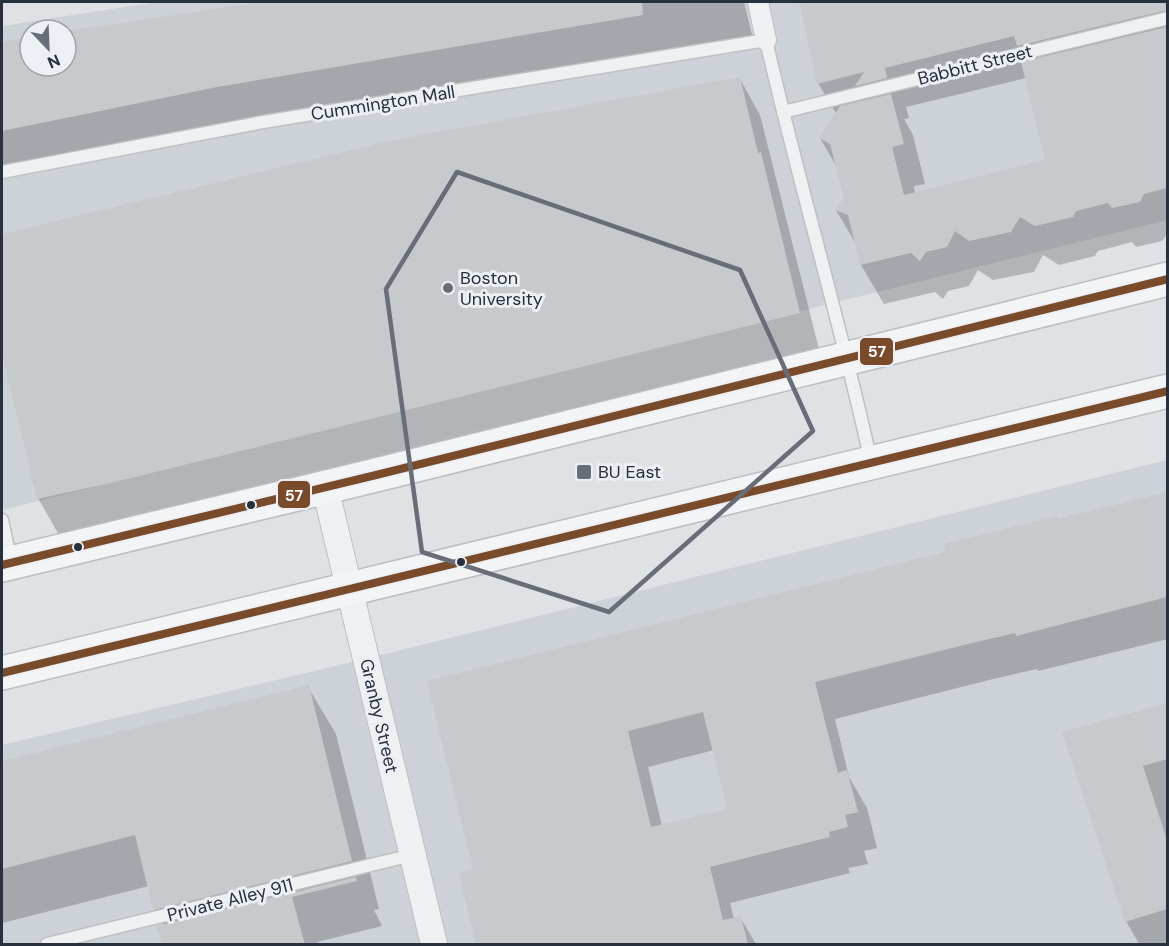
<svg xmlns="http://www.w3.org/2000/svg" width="1169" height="946" font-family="'DM Sans',sans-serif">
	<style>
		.built { fill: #cdd1d8; fill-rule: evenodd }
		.shadow { fill: #0003; fill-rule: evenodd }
		.building { fill: #c7cacd; fill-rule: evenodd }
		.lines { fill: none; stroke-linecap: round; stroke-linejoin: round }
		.service-casing { stroke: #bec0c3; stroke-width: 15 }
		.pedestrian-casing { stroke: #bec0c3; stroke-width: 22 }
		.minor-casing { stroke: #bec0c3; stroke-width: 28 }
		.primary-casing { stroke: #bbbfc2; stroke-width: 36 }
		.service { stroke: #eef0f1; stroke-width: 12 }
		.pedestrian { stroke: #eef0f1; stroke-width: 20 }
		.minor { stroke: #eef0f1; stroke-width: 26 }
		.primary { stroke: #f3f4f5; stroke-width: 33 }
		.bus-1-casing { stroke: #ecf0f4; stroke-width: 12 }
		.bus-1 { stroke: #7a4b2a; stroke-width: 8 }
		.marked { fill: none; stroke: #676e78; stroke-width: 4.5; stroke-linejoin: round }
		.poi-dot { fill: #676e78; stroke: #ecf0f4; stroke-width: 2 }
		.bus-dot { fill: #27303d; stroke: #ecf0f4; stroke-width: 2 }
		.labels { text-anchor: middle; stroke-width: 6; stroke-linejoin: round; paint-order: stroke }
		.street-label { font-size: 18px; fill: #27303d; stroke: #ecf0f4 }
		.poi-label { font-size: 18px; fill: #27303d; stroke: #ecf0f4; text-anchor: start }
		.line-badge { stroke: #ecf0f4; stroke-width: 2 }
		.badge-label { font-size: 16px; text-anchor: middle; font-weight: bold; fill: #fff }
	</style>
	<rect width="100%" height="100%" fill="#dfe2e5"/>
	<!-- built -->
	<g class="built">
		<path d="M157,2H1167V220L2,510V26ZM30,30H66V66H30Z"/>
		<path d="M1167,460V944H2V745L365,659Z"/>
	</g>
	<!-- shadow -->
	<g class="shadow">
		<path d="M266,2H744L754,43L241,129L2,178V44L30,38V66H66V32Z"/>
		<path d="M801,2H1168V233L1162,241L1136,247L1132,242L1098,251L1095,256L1059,265L1043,255L1034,272L993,280L978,270L969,286L948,291L943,299L935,292L884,304L861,265L856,244L836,210L845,198L838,169L820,138L837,115L818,83ZM1026,78L1047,161L915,194L914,186L925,184L913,135L904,119L909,118L906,107Z"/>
		<path d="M740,79L760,115L819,349L59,535L38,498L2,348V235L394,142Z"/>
		<path d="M1168,494V639L1038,671L1037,669L989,680L835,719L849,777L867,808L877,848L864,851L868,864L848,868L850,873L730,903L734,919L740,917L756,944H478L475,871L429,682L946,553L1058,521ZM714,750L729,810L662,826L648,767Z"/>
		<path d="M308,687L336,734L379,909L374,910L382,926L317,942L318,944H163L164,926L155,909L149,886L2,923V763Z"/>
		<path d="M1168,704V944H1139L1126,921L1064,733Z"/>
	</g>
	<!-- building -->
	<g class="building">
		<path d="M262,2H642L643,15L217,87L2,131V42L30,37V66H66V31Z"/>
		<path d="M799,2H1167V10L1017,46L1014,36L885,68L887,78L855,86L864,72L817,84Z"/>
		<path d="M1167,27V188L1144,194L1140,202L1112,208L1108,203L1076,211L1073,217L1035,226L1020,217L1011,232L969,241L955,231L947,247L926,252L920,261L911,253L860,265L848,215L835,210L844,198L830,144L819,138L840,106L891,94L904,144L892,147L904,195L1045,160L1021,62Z"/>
		<path d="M740,77L758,153L761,152L800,313L111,483L37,499L2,354V234L394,140Z"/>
		<path d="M1167,492V597L1016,636L1015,633L968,644L815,682L838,773L847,770L858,812L845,815L848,827L829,832L830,837L710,867L723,920L741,916L748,945H476L459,873L473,870L427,681L945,552L944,544L1058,516V519ZM703,712L727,809L651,827L628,731Z"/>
		<path d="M309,685L352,861L153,910L135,835L2,869V761Z"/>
		<path d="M1167,703V759L1143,766L1167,840V909L1125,922L1062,732Z"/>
		<path d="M356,877L357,881L292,897L305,945H162L157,926Z"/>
	</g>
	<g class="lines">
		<!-- service casing -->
		<g class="service-casing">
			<g id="service">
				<path d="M783,112L1168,18"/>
				<path d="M2,172L263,122L766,40C798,181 840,320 871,462"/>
				<path d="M2,520L11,562"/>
				<path d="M47,944L412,855"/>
			</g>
		</g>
		<!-- pedestrian casing -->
		<g class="pedestrian-casing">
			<path id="pedestrian" d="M758,2L766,40"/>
		</g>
		<!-- minor casing -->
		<g class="minor-casing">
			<path id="minor" d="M325,487L434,944"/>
		</g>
		<!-- primary casing -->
		<g class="primary-casing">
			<g id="primary">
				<path d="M2,565L372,476L1168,279"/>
				<path d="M2,673L1168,391"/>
			</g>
		</g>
		<!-- service -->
		<use href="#service" class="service"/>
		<!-- pedestrian -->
		<use href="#pedestrian" class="pedestrian"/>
		<!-- minor -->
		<use href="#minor" class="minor"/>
		<!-- primary -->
		<use href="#primary" class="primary"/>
		<!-- bus-1 casing -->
		<g class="bus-1-casing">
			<g id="bus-1">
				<path d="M2,565L372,476L1168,279"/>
				<path d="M2,673L1168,391"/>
			</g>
		</g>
		<!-- bus-1 -->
		<use href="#bus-1" class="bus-1"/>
	</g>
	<!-- marked area -->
	<path class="marked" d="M457,172L740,270L813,431L609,612L422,552L386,289Z"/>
	<!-- markers -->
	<g class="poi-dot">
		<circle cx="448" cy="288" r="6"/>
		<rect x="576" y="464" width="16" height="16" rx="3"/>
	</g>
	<g class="bus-dot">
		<circle cx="251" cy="505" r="5"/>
		<circle cx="78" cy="547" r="5"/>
		<circle cx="461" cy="562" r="5"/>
	</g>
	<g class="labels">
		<!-- street labels -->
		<g class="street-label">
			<text transform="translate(975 65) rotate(-14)" y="6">Babbitt Street</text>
			<text transform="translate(383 103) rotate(-9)" y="6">Cummington Mall</text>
			<text transform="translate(379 716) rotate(77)" y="6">Granby Street</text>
			<text transform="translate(230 900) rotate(-14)" y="6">Private Alley 911</text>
		</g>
		<!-- poi labels -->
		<g class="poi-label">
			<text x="460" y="284">Boston<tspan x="460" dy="21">University</tspan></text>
			<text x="598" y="478">BU East</text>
		</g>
	</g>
	<g class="line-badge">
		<rect x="859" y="337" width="35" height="29" rx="6" fill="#7a4b2a"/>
		<rect x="277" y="480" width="34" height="29" rx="6" fill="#7a4b2a"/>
	</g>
	<g class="badge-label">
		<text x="877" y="357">57</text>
		<text x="294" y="501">57</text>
	</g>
	<!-- border -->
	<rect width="1169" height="946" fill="none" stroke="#27303d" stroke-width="6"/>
	<!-- north arrow -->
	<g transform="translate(48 48) rotate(157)"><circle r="28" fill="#ecf0f4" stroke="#9da3ab" stroke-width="1.5"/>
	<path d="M0-4.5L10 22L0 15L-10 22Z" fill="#676e78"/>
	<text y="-9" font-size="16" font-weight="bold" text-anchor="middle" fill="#27303d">N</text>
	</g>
</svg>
